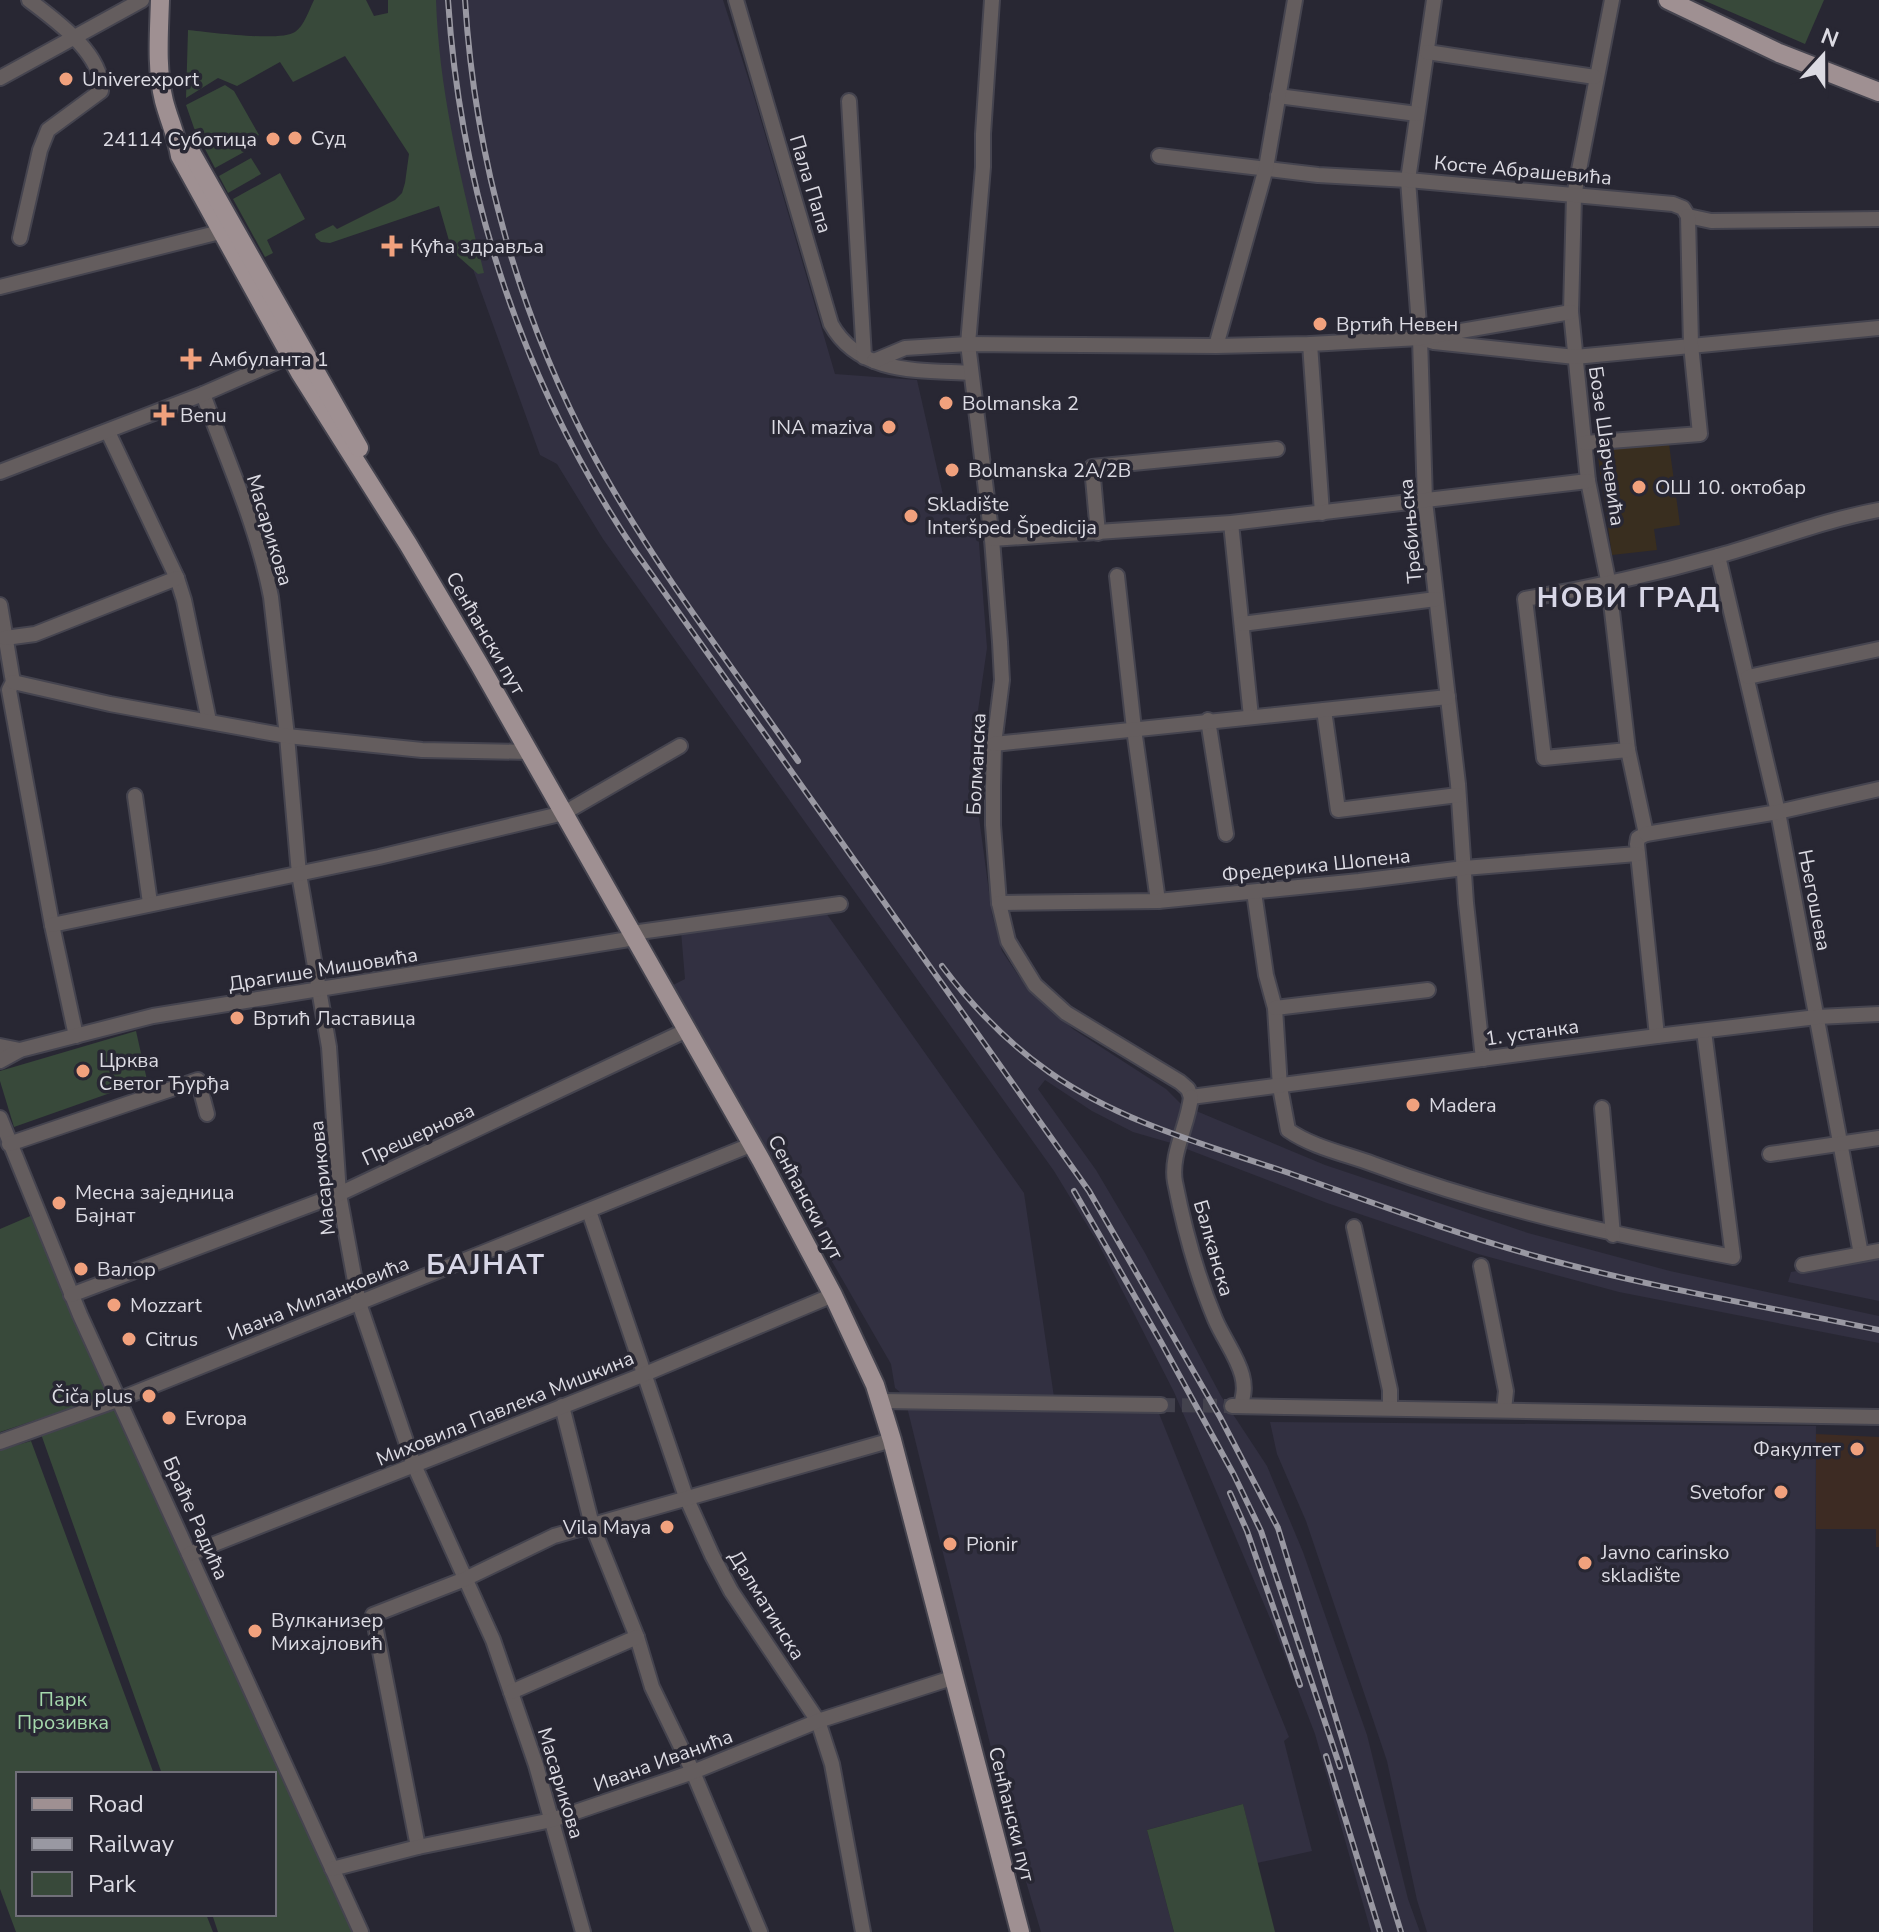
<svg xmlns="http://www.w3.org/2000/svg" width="1879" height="1932" font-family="'Nunito Sans',sans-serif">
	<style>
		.commercial { fill: #3d2b23 }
		.built { fill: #323041 }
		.education { fill: #392e1f }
		.green { fill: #38493a }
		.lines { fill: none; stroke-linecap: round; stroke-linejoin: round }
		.minor-tunnel { stroke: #43424d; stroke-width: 14; stroke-dasharray: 14 7; stroke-linecap: butt }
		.minor-casing { stroke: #45444f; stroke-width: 18 }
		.major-casing { stroke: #45444f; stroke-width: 22 }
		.minor { stroke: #645d5e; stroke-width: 14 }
		.major { stroke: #9f9092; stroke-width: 18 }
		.rail-casing { stroke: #9998a2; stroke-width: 6 }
		.rail { stroke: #282733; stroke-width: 3; stroke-dasharray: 9; stroke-linecap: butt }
		.poi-dot { fill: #f1a17d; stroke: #282733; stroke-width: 3 }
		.labels { text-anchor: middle; stroke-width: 7; stroke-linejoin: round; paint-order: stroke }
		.poi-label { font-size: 20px; fill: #dcdbe3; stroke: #282733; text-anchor: start }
		.street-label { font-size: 20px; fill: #dcdbe3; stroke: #282733 }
		.park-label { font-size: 20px; fill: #a4d8ac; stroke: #282733 }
		.district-label { font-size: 28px; font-weight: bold; letter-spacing: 2px; fill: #d8d7e7; stroke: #282733 }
	</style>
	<rect width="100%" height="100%" fill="#282733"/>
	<!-- commercial -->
	<path class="commercial" d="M1816,1434L1879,1437V1547H1876V1529H1816Z"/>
	<!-- built -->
	<g class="built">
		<path d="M427,0H723L753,93L835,374L917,380L946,508L976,504L987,648L973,745L978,810L992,914L1002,951L1020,978L1073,1029L1166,1089L1182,1105L1325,1165L1528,1233L1670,1271L1879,1316V1343L1619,1292L1478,1254L1327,1203L1171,1143L1133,1132L1092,1111L1045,1080L1038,1089L1096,1170L1145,1253L1221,1396L1267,1466L1303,1552L1367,1735L1408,1899L1420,1932H1371L1315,1734L1275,1630L1174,1392L1098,1243L1054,1171L603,539L557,464L540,455L474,272Z"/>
		<path d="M826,913L1024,1193L1054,1397L901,1393L895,1388L891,1364L673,985L685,979L681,931Z"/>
		<path d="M1879,1256V1301L1788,1282L1791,1272Z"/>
		<path d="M907,1407L1158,1411L1289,1737L1284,1741L1312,1851L1257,1863L1243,1804L1147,1830L1174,1932H1041L1014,1841Z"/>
		<path d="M1270,1422L1816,1426L1813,1932H1427L1417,1900L1387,1761L1306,1521L1277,1454Z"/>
	</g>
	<!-- education -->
	<path class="education" d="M1669,444L1680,525L1654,529L1657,550L1612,555L1597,450Z"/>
	<!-- green -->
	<g class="green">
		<path d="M314,0H366L374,16L388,13V0H436C439,93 462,183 484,273L478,274L452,251L439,206L330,243L321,242L316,238L315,234L333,225L337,229L395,200L402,193L405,183L409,154L345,56L293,82L280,62L237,86L218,78L186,98L188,30C208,32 280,42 295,32C304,26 309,10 314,0Z"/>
		<path d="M1703,0H1824L1805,44Z"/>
		<path d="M225,85L234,91L259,135L241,145L244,152L215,168L194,128L186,105Z"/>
		<path d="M251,158L261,174L228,193L219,176Z"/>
		<path d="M280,173L305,219L267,240L273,253L265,257L233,199Z"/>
		<path d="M136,1031L147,1080L14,1127L0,1081V1071Z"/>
		<path d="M35,1214L105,1391L355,1932H218L212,1914H274V1774H162L36,1420L0,1432V1229Z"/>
		<path d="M31,1441L154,1774H18V1914H206L213,1932H16L0,1889V1450Z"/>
		<path d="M1243,1804L1275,1932H1174L1147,1830Z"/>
	</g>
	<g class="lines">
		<!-- minor-tunnel -->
		<path class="minor-tunnel" d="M1161,1405L1232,1406"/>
		<!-- minor casing -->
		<g class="minor-casing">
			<g id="minor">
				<path d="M736,0L831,324C859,375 920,370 971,373"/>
				<path d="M992,0L983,134V167L968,344L992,539L1000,642L1002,680L994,744L993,787V825L999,903L1008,941L1035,985L1066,1013L1180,1082L1188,1089L1191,1097"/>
				<path d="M1434,0L1408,180L1420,338L1425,501L1458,784L1466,903L1483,1059"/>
				<path d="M1612,0L1574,196L1571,312L1588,481L1609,585L1628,750L1646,834L1638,838L1637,844L1657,1036"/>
				<path d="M1427,52L1595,77"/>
				<path d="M0,78L142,0"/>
				<path d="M1278,96L1417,114"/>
				<path d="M849,101L864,357"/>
				<path d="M1159,156L1318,175L1408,180L1673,204L1683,208L1688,216L1711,221L1879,219"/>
				<path d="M20,238L40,150L48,130L101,91C104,54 55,20 29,0"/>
				<path d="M0,287L220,232"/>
				<path d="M1420,338L1434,342L1575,357L1879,328"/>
				<path d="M1310,344L1322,513"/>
				<path d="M1216,346L1266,168L1295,0"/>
				<path d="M874,361L905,348L968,344L1216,346L1310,344L1420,338L1571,312"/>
				<path d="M203,394C227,460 258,528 271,597L287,736L299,874L329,1047L339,1194L359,1303L414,1465L493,1640L536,1765L583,1932"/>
				<path d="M108,432L177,578L184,600L209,721"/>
				<path d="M1585,443L1700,434L1691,345L1688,216"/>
				<path d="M0,472L203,394L297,353"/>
				<path d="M1231,523L1251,717"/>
				<path d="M1098,533L1092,467L1277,449"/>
				<path d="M992,539L1231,523L1588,481"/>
				<path d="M1718,556L1778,812L1861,1254"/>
				<path d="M1117,576L1134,729L1158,901"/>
				<path d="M0,605L13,682L9,690L52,925L76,1036"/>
				<path d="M1242,624L1436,599"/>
				<path d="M5,638L35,634L177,578"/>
				<path d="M1748,677L1879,649"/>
				<path d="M13,682L110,704L287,736L422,750L530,752"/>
				<path d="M1324,710L1338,810L1458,795"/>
				<path d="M1208,720L1226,834"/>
				<path d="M994,744L1448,697"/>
				<path d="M1628,750L1544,758L1525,599C1591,588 1654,574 1718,556C1772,541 1824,520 1879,510"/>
				<path d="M135,796L150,903"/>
				<path d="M1646,834L1778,812L1879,789"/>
				<path d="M1254,892L1266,975L1275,1008L1280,1087L1288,1130C1312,1147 1346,1154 1373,1164C1490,1208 1610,1234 1733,1257L1704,1031"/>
				<path d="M999,903L1158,901L1359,881L1464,868L1637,854"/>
				<path d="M52,925L379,857L564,813L680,746"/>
				<path d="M632,933L840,904"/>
				<path d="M1275,1008L1428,990"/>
				<path d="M0,1046L20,1050"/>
				<path d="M0,1061L20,1050L153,1016L635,938"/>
				<path d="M1191,1097L1657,1036L1817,1017L1879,1014"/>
				<path d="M1191,1097C1188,1125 1170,1155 1175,1182C1184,1228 1197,1276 1215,1319C1223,1338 1237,1356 1242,1375C1245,1386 1244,1394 1241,1405"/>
				<path d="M1602,1108L1613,1235"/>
				<path d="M0,1118L80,1315L361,1932"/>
				<path d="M9,1144L198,1080L207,1114"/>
				<path d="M1770,1154L1879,1138"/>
				<path d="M589,1211L686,1497L712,1555L731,1591L818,1721L832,1764L863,1932"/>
				<path d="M1354,1227L1390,1390V1407"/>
				<path d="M1803,1265L1879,1251"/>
				<path d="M1481,1266L1506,1391L1504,1410"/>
				<path d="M71,1295L339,1194L687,1030"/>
				<path d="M881,1401L1161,1405"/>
				<path d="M562,1406L592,1525L637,1637L652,1687L693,1772L760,1932"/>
				<path d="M1232,1406L1879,1417"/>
				<path d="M0,1442L120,1399L753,1144"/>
				<path d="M189,1554L645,1374L833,1295"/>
				<path d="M511,1692L637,1637"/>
				<path d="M418,1847L373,1615L465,1579L554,1536L892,1440"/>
				<path d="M332,1869L418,1847L552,1820L693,1772L818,1721L955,1677"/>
			</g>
		</g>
		<!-- major casing -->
		<g class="major-casing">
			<g id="major">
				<path d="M160,0C159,34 156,68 164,101C169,120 177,137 180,156L300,373L408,544L479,664L761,1160L833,1295L875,1385L892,1440L1020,1932"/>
				<path d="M1668,0L1779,53L1879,92"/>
				<path d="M188,147L359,448"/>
			</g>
		</g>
		<!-- minor -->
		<use href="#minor" class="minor"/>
		<!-- major -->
		<use href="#major" class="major"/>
		<!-- rail casing -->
		<g class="rail-casing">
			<g id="rail">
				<path d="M448,0C461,198 524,386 635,551L1089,1191L1220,1417L1278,1528L1401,1932"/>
				<path d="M465,0C475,160 519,317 595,458C653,564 728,661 798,761"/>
				<path d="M942,966C972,1006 1008,1043 1049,1072C1118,1121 1203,1144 1283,1171C1366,1200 1450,1232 1535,1256C1648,1287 1764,1306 1879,1330"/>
				<path d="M1074,1191L1161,1342L1234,1475L1261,1531L1340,1767"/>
				<path d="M1230,1493L1247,1531L1300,1685"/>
				<path d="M1326,1756L1380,1932"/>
			</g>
		</g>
		<!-- rail -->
		<use href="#rail" class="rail"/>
	</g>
	<!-- markers -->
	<g class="poi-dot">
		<circle cx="66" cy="79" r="8"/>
		<circle cx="295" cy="138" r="8"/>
		<circle cx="273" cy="139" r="8"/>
		<path d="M388 234h8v8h8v8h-8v8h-8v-8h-8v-8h8z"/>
		<circle cx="1320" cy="324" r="8"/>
		<path d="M187 347h8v8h8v8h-8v8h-8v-8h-8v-8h8z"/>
		<circle cx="946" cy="403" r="8"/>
		<path d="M160 403h8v8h8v8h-8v8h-8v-8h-8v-8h8z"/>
		<circle cx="889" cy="427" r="8"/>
		<circle cx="952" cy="470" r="8"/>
		<circle cx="1639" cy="487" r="8"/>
		<circle cx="911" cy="516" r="8"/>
		<circle cx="237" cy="1018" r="8"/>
		<circle cx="83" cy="1071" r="8"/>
		<circle cx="1413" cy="1105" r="8"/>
		<circle cx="59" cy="1203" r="8"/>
		<circle cx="81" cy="1269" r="8"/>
		<circle cx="114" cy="1305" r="8"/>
		<circle cx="129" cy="1339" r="8"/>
		<circle cx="149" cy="1396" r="8"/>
		<circle cx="169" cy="1418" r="8"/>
		<circle cx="1857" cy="1449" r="8"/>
		<circle cx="1781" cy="1492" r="8"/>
		<circle cx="667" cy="1527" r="8"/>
		<circle cx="950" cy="1544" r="8"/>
		<circle cx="1585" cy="1563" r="8"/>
		<circle cx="255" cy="1631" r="8"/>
	</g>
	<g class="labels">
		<!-- poi labels -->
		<g class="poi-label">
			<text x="82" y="86">Univerexport</text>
			<text x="311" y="145">Суд</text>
			<text x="257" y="146" text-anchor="end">24114 Суботица</text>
			<text x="410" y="253">Кућа здравља</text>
			<text x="1336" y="331">Вртић Невен</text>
			<text x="209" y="366">Амбуланта 1</text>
			<text x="962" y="410">Bolmanska 2</text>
			<text x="180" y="422">Benu</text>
			<text x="873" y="434" text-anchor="end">INA maziva</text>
			<text x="968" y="477">Bolmanska 2A/2B</text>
			<text x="1655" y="494">ОШ 10. октобар</text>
			<text x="927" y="511">Skladište<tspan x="927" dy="23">Interšped Špedicija</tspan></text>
			<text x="253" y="1025">Вртић Ластавица</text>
			<text x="99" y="1067">Црква<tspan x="99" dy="23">Светог Ђурђа</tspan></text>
			<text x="1429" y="1112">Madera</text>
			<text x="75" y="1199">Месна заједница<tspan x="75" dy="23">Бајнат</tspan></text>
			<text x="97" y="1276">Валор</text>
			<text x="130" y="1312">Mozzart</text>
			<text x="145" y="1346">Citrus</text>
			<text x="133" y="1403" text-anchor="end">Čiča plus</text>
			<text x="185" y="1425">Evropa</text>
			<text x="1841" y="1456" text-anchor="end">Факултет</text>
			<text x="1765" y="1499" text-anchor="end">Svetofor</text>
			<text x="651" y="1534" text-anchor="end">Vila Maya</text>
			<text x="966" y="1551">Pionir</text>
			<text x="1601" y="1559">Javno carinsko<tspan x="1601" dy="23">skladište</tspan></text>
			<text x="271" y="1627">Вулканизер<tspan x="271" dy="23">Михајловић</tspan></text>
		</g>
		<!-- street labels -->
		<g class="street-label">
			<text transform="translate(1523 170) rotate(5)" y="7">Косте Абрашевића</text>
			<text transform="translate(811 184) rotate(73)" y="7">Пала Папа</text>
			<text transform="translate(1607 446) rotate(82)" y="7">Бозе Шарчевића</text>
			<text transform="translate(270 530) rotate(73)" y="7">Масарикова</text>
			<text transform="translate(1410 531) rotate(-95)" y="7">Требињска</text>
			<text transform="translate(486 633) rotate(60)" y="7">Сенћански пут</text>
			<text transform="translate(976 764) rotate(-87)" y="7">Болманска</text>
			<text transform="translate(1316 865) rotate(-6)" y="7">Фредерика Шопена</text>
			<text transform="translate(1815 900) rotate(79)" y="7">Његошева</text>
			<text transform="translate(323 969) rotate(-9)" y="7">Драгише Мишовића</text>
			<text transform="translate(1532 1032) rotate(-8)" y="7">1. устанка</text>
			<text transform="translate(418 1134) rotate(-25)" y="7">Прешернова</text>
			<text transform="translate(322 1178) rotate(-96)" y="7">Масарикова</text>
			<text transform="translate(806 1197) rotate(62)" y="7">Сенћански пут</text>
			<text transform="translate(1214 1248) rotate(74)" y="7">Балканска</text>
			<text transform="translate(318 1298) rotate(-22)" y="7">Ивана Миланковића</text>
			<text transform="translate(505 1408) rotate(-22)" y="7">Миховила Павлека Мишкина</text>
			<text transform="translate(196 1518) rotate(66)" y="7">Браће Радића</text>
			<text transform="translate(767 1605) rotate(58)" y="7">Далматинска</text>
			<text transform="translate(663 1760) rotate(-20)" y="7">Ивана Иванића</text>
			<text transform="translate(561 1783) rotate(73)" y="7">Масарикова</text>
			<text transform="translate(1012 1814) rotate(76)" y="7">Сенћански пут</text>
		</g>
		<!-- park labels -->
		<g class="park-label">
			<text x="63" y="1706">Парк<tspan x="63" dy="23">Прозивка</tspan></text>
		</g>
		<!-- district labels -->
		<g class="district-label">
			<text x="1629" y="607">НОВИ ГРАД</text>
			<text x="486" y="1274">БАЈНАТ</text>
		</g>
	</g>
	<!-- legend -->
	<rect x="16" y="1772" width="260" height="144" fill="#282733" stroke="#706f79" stroke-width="2"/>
	<rect x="32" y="1798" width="40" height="12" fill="#9f9092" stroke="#706f79" stroke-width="2"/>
	<text x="88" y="1812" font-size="24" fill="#dcdbe3">Road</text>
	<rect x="32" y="1838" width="40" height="12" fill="#9998a2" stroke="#706f79" stroke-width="2"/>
	<text x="88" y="1852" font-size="24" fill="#dcdbe3">Railway</text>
	<rect x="32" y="1872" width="40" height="24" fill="#38493a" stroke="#706f79" stroke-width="2"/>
	<text x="88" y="1892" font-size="24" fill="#dcdbe3">Park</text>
	<!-- north arrow -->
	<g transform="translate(1823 56) rotate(21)" stroke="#282733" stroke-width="6" paint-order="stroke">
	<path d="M0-6L14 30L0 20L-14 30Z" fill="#dcdbe3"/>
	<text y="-12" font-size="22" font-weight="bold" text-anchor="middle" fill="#dcdbe3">N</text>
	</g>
</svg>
